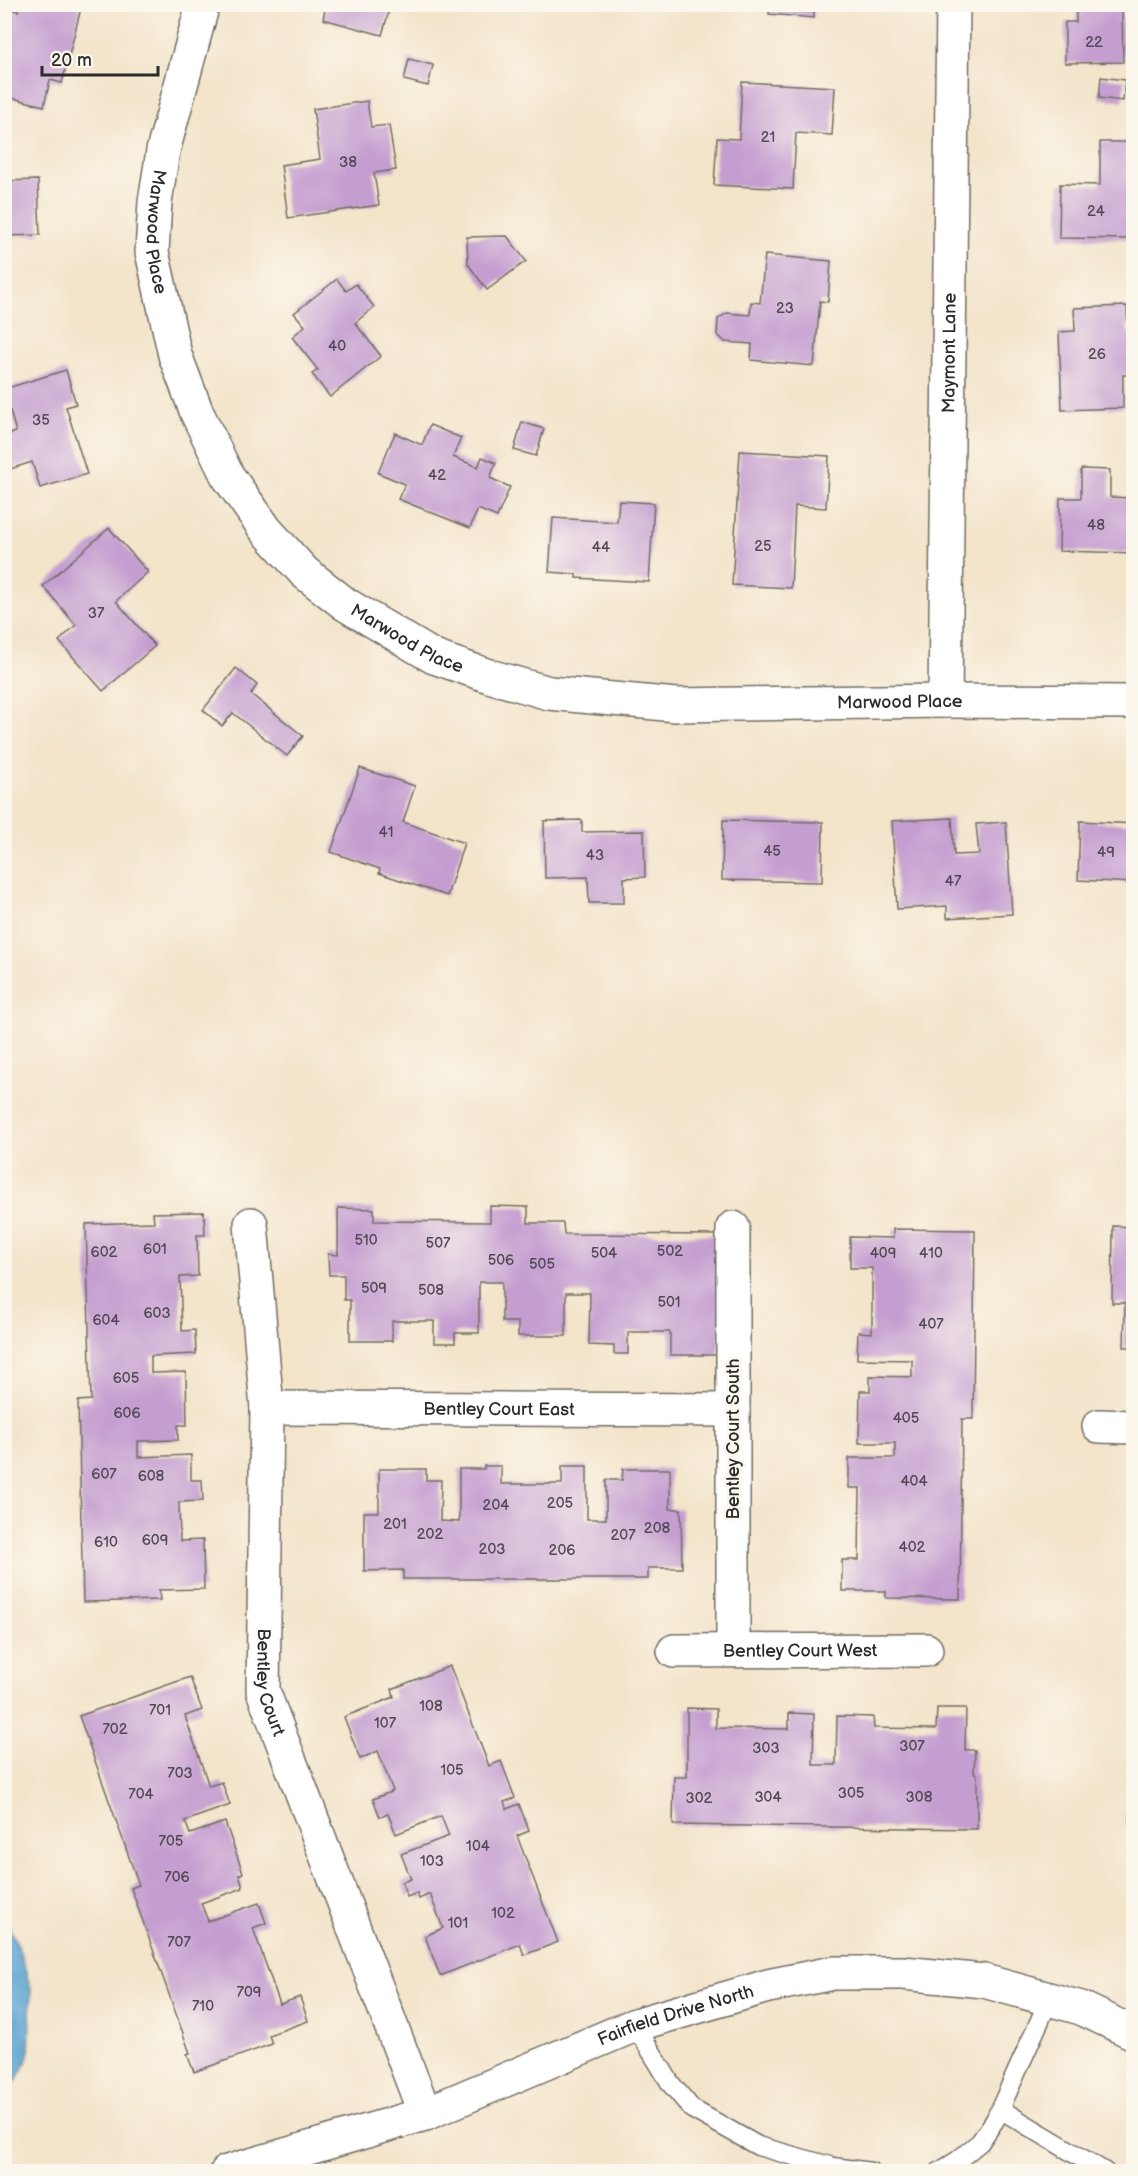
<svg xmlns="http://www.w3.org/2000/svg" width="1138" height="2176" font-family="'Balsamiq Sans',sans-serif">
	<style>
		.water { fill: #58a3d0; stroke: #42677e; stroke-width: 1.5 }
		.building { fill: #c49ed0 }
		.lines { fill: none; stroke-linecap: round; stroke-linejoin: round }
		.service-casing { stroke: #716c63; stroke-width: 21 }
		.minor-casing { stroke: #716c63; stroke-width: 36 }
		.tertiary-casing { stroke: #716c63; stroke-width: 36 }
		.service { stroke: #fff; stroke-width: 18 }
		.minor { stroke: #fff; stroke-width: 33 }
		.tertiary { stroke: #fff; stroke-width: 33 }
		.labels { text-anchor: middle; stroke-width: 6; stroke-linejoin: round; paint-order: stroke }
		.number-label { font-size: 15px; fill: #514854 }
		.street-label { font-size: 18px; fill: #2b2b2b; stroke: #fbf7ec }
	</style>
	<rect width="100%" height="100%" fill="#fbf7ec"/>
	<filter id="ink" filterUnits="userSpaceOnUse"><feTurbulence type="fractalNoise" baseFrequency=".0167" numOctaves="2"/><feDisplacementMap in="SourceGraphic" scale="12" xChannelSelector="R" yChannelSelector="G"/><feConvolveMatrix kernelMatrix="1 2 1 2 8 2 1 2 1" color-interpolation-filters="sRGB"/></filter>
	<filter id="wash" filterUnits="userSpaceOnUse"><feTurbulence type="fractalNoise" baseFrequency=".008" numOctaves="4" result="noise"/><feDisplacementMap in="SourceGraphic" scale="24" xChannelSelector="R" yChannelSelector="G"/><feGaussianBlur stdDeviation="1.35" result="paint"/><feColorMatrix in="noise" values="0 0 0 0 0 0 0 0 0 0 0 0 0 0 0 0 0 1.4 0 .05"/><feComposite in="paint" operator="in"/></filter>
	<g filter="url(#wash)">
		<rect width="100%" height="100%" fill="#f3e4ca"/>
		<!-- water -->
		<path class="water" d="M5,1920L17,1943L31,1989L29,2057L5,2100Z"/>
		<g id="blocks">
			<!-- building -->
			<g class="building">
				<path d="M20,4H68L81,8L62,83L50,80L44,106L4,96V8L18,11Z"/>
				<path d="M326,4H391L382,35L323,19Z"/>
				<path d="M770,4H814V18L769,14Z"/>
				<path d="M1076,4H1122L1123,62L1065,63V22H1076Z"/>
				<path d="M409,59L433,65L428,86L404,80Z"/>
				<path d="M1101,77L1125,80L1123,101L1099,98Z"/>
				<path d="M742,82L835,87L832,135L796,133L793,189L714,185L717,138L739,139Z"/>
				<path d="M367,101L371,127L389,125L396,170L374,173L379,205L288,218L281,165L320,159L313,109Z"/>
				<path d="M1100,142H1134V239L1059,238L1060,184L1100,185Z"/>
				<path d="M38,180L40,235L4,236V181Z"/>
				<path d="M507,236L526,261L487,290L468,264L467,237Z"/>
				<path d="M765,255L831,261L828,302L820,301L814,366L751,360L752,344L725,342L717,334L718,319L727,313L750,315L751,302L760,303Z"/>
				<path d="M337,279L346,291L356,284L374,307L355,323L381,356L330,397L312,374L318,370L292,337L305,326L294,313Z"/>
				<path d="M1127,306L1128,333H1134V375H1123V408L1062,410L1059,332L1075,331L1074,308Z"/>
				<path d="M66,370L76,404L66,407L87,474L40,488L32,462L4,471V436L16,432L4,389Z"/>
				<path d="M522,422L544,429L536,456L514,450Z"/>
				<path d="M430,425L461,438L453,457L478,467L482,457L496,463L490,478L510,487L497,517L478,509L470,528L398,499L405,484L378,473L395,433L422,445Z"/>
				<path d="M740,451L829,456L826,508L795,506L791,588L732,585Z"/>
				<path d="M1081,469L1110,470V497L1134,498V553L1059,551L1060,498H1081Z"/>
				<path d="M619,501L654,503L649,582L576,578V574L549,572L553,518L617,522Z"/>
				<path d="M109,528L148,572L116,601L155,646L103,691L59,641L76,625L43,586Z"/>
				<path d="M236,668L257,685L251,694L303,736L287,756L233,713L222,726L203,710Z"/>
				<path d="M360,768L415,786L403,822L464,843L447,896L379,873L380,869L331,852Z"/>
				<path d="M952,818L954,855L979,854L976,824L1006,822L1012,914L947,918V906L897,909L892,821Z"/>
				<path d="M582,820V832L644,831L645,877L624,878V903H589L588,877L545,878L544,821Z"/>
				<path d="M723,820L823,822L822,882L722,880Z"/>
				<path d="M1080,821L1134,824V883L1078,880Z"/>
				<path d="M490,1206L528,1207V1223H563L564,1234L728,1235L718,1355H670V1332H628V1354H614V1346L589,1345L590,1293H566V1336H518V1322H502V1282H479V1333H455V1343H434V1321H392V1341H350V1300H344V1275H329L328,1254L338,1255V1208L374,1209V1221L490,1222Z"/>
				<path d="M204,1212L205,1235H197L198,1276L180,1277L182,1331L195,1330L196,1354L151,1356V1373L186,1372L187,1425H178V1440L138,1441V1457L191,1455V1480H202L203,1501L179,1502L180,1541L203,1540L204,1589L159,1590L160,1600L83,1602L78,1401L91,1400L86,1224L154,1222L153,1213Z"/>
				<path d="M1113,1226L1134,1227V1347H1124L1125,1303H1112Z"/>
				<path d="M893,1229L975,1230L973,1419H962L960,1599L886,1598V1591H842V1560H859L860,1488H849V1458H895V1443H859L860,1391H870V1376L912,1377V1360L857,1359L858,1332L872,1333V1268H850V1237L893,1238Z"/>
				<path d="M484,1466H501V1484H562V1466H587V1519H606V1480H622L623,1469H670V1509H681L682,1568H648V1579H403V1570L364,1571V1512H379V1469H426V1480H441L440,1521L459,1522V1469H484Z"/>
				<rect x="1131" y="1520" width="3" height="129"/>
				<path d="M450,1666L489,1766L501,1761L515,1798L504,1802L507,1809L519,1804L529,1831L517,1836L558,1942L524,1955L520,1944L440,1976L425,1936L443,1928L430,1894L419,1899L417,1893L407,1897L402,1882L411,1879L401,1854L449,1836L441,1816L396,1834L388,1814L380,1817L373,1799L393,1791L378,1751L360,1759L344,1717L394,1697L392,1689Z"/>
				<path d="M190,1677L202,1710L185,1716L209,1786L222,1782L230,1805L185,1821L190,1834L225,1822L243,1873L239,1875L243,1888L201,1903L208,1921L259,1903L266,1923L253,1928L280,2004L300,1997L308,2021L269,2035L272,2044L194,2072L187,2054L190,2053L131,1888L139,1885L79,1716Z"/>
				<path d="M687,1708L716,1709V1728L789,1729V1713L814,1714L813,1765H836L837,1716L873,1717L874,1728L936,1729L937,1708H966L965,1750H975L974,1773L977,1774V1829L673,1825L674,1777H687Z"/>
				<rect x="1130" y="1724" width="4" height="100"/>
			</g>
		</g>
	</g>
	<g filter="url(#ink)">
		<use href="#blocks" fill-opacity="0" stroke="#716c63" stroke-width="1.5"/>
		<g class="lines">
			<!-- service casing -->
			<g class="service-casing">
				<g id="service">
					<path d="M635,2025L671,2084L692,2109L758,2146L833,2167L871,2172"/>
					<path d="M1000,2109L1105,2172"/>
					<path d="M939,2172L957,2161L980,2142L995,2120L1049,2000"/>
				</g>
			</g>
			<!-- minor casing -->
			<g class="minor-casing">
				<g id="minor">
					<path id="s1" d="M203,4L163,151L155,202L152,252L175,355L197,413L227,475L266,530L304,572L345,604L434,657L489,676L549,693L676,705L945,701L1134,702"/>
					<path id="s2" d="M945,701L953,4"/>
					<path id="s3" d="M251,1224L267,1408L263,1691L425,2114"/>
					<path id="s4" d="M267,1408L733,1410"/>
					<path d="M1099,1426L1134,1427"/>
					<path d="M733,1650V1228"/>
					<path id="s5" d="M674,1651L926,1650"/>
				</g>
			</g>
			<!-- tertiary casing -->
			<g class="tertiary-casing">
				<g id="tertiary">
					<path id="s6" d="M227,2172L425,2114L635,2025L768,1986L833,1973H903L984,1981L1081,2008L1134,2033"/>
				</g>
			</g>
			<!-- service -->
			<use href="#service" class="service"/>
			<!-- minor -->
			<use href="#minor" class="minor"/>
			<!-- tertiary -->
			<use href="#tertiary" class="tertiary"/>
		</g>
	</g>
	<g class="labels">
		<!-- number labels -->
		<g class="number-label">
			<text x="1094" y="47">22</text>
			<text x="768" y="142">21</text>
			<text x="348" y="167">38</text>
			<text x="1096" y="216">24</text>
			<text x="785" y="313">23</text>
			<text x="337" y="351">40</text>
			<text x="1097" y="359">26</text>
			<text x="41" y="425">35</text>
			<text x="437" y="480">42</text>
			<text x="1096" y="530">48</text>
			<text x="763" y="551">25</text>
			<text x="601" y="552">44</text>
			<text x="96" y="618">37</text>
			<text x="386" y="837">41</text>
			<text x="772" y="856">45</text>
			<text x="1106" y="857">49</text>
			<text x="595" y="860">43</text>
			<text x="953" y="886">47</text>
			<text x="366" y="1245">510</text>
			<text x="438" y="1248">507</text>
			<text x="155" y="1254">601</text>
			<text x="670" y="1256">502</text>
			<text x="104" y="1257">602</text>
			<text x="604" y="1258">504</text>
			<text x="883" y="1258">409</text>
			<text x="931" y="1258">410</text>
			<text x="501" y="1265">506</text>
			<text x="542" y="1269">505</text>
			<text x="374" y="1293">509</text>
			<text x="431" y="1295">508</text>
			<text x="669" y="1307">501</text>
			<text x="157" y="1318">603</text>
			<text x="106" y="1325">604</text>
			<text x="931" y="1329">407</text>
			<text x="126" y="1383">605</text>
			<text x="127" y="1418">606</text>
			<text x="906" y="1423">405</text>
			<text x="104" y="1479">607</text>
			<text x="151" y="1481">608</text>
			<text x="914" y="1486">404</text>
			<text x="560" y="1508">205</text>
			<text x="496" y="1510">204</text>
			<text x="395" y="1529">201</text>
			<text x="657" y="1533">208</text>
			<text x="430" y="1539">202</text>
			<text x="623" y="1540">207</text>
			<text x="155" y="1545">609</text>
			<text x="106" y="1547">610</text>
			<text x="912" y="1552">402</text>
			<text x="492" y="1554">203</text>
			<text x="562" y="1555">206</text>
			<text x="431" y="1711">108</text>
			<text x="160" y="1715">701</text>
			<text x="385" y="1728">107</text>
			<text x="115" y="1734">702</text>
			<text x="912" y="1751">307</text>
			<text x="766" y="1753">303</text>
			<text x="452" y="1775">105</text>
			<text x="180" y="1778">703</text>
			<text x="851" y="1798">305</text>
			<text x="141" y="1799">704</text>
			<text x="768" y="1802">304</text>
			<text x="919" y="1802">308</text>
			<text x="699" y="1803">302</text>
			<text x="171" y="1846">705</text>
			<text x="478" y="1851">104</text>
			<text x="432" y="1866">103</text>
			<text x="177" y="1882">706</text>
			<text x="503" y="1918">102</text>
			<text x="458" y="1928">101</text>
			<text x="179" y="1947">707</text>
			<text x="249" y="1997">709</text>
			<text x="203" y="2011">710</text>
		</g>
		<!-- street labels -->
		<g class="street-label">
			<text dy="6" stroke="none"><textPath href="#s1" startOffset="234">Marwood Place</textPath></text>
			<text dy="6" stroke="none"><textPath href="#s2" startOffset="348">Maymont Lane</textPath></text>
			<text dy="6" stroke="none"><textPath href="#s1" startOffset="738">Marwood Place</textPath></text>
			<text dy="6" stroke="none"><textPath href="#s1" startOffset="1242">Marwood Place</textPath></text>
			<text dy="6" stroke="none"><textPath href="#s4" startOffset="232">Bentley Court East</textPath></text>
			<text transform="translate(733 1439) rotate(-90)" y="6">Bentley Court South</text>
			<text dy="6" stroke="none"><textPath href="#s5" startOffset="126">Bentley Court West</textPath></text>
			<text dy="6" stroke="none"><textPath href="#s3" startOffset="460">Bentley Court</textPath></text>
			<text dy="6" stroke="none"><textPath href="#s6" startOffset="476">Fairfield Drive North</textPath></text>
		</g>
	</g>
	<!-- margin -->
	<rect width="1138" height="2176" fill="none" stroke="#fbf7ec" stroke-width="24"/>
	<!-- scale -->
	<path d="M42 66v9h116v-9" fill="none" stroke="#2b2b2b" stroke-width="3"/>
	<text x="51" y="66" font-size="18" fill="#2b2b2b" stroke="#fbf7ec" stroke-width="4.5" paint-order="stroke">20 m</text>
</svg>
